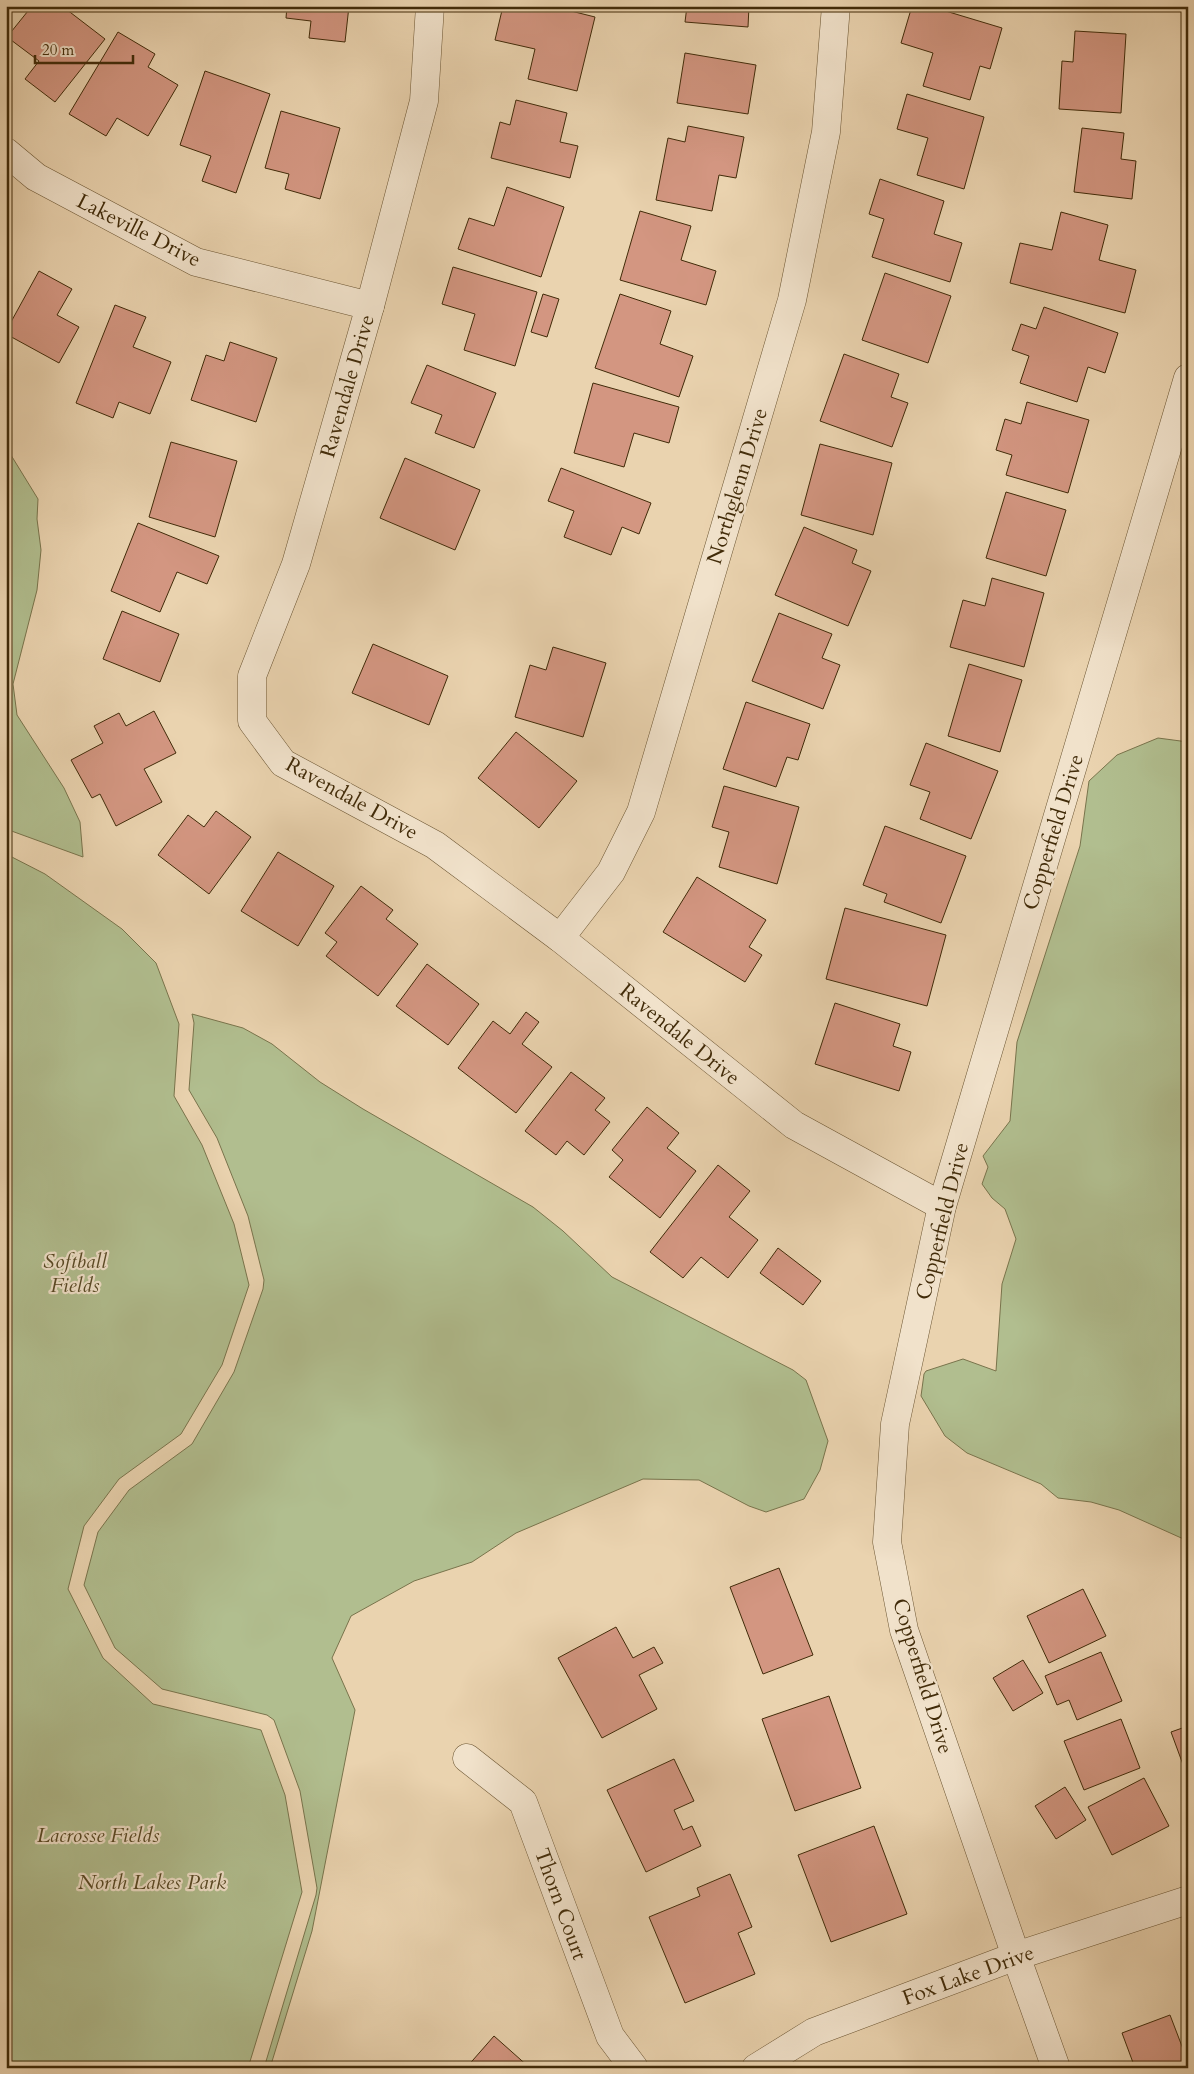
<svg xmlns="http://www.w3.org/2000/svg" width="1194" height="2074" font-family="Cardo,serif">
	<style>
		.green { fill: #b1be8f; stroke: #79744c }
		.building { fill: #d39681; stroke: #412b09 }
		.lines { fill: none; stroke-linecap: round; stroke-linejoin: round }
		.minor-casing { stroke: #6b5532; stroke-width: 29 }
		.minor { stroke: #f1e2cb; stroke-width: 28 }
		.labels { text-anchor: middle; stroke-width: 4.5; stroke-linejoin: round; paint-order: stroke }
		.street-label { font-size: 21px; fill: #412b09; stroke: #f1e2cb }
		.park-label { font-size: 21px; font-style: italic; fill: #574824; stroke: #f1e2cb }
	</style>
	<rect width="100%" height="100%" fill="#ead3af"/>
	<filter id="stains"><feTurbulence type="fractalNoise" baseFrequency=".004" numOctaves="4"/><feColorMatrix values="0 0 0 0 .2 0 0 0 0 .09 0 0 0 0 .02 0 0 0 .5 -.17"/></filter>
	<radialGradient id="worn" r=".72"><stop offset=".6" stop-color="#630" stop-opacity="0"/><stop offset="1" stop-color="#630" stop-opacity=".3"/></radialGradient>
	<!-- green -->
	<g class="green">
		<path d="M6,447L38,499L37,519L41,550L37,590L13,684L17,715L64,788L80,822L83,857L6,829Z"/>
		<path d="M1158,738L1188,742V1541L1119,1510L1091,1502L1058,1498L1041,1484L967,1453L945,1436L921,1396L924,1374L926,1371L963,1359L996,1371L1002,1284L1016,1239L1005,1209L992,1198L982,1184L988,1167L983,1156L1010,1121L1017,1042L1080,846L1089,781L1117,755Z"/>
		<path d="M6,854L45,874L122,929L156,963L179,1024L174,1096L202,1145L234,1224L249,1285L222,1365L181,1434L119,1479L84,1526L68,1589L103,1658L153,1704L261,1730L285,1795L302,1892L248,2068H6Z"/>
		<path d="M192,1014L243,1028L272,1044L320,1082L363,1109L533,1207L563,1231L612,1277L793,1370L806,1380L828,1441L820,1470L804,1499L766,1512L749,1506L699,1480L643,1479L516,1533L472,1562L414,1581L351,1616L332,1658L355,1710L312,1931L270,2068H264L316,1895L317,1888L300,1791L274,1720L267,1715L162,1689L115,1648L84,1585L98,1532L129,1490L192,1444L234,1372L263,1289L264,1280L248,1216L217,1138L189,1090L194,1023Z"/>
	</g>
	<!-- building -->
	<g class="building">
		<path d="M32,6H62L105,39L55,102L25,79L39,61L7,37Z"/>
		<path d="M287,6H349L345,42L309,38L311,21L286,18Z"/>
		<path d="M503,6H551L595,17L577,91L528,79L535,49L495,40Z"/>
		<path d="M687,6H749L748,27L685,22Z"/>
		<path d="M912,6H929L1002,28L990,69L980,66L970,100L923,86L933,53L901,43Z"/>
		<path d="M1075,31L1126,34L1121,113L1059,109L1062,61L1073,62Z"/>
		<path d="M118,32L155,54L148,67L178,85L148,136L117,118L106,136L69,114Z"/>
		<path d="M685,53L756,65L748,114L677,103Z"/>
		<path d="M205,71L270,94L236,193L202,181L211,156L180,145Z"/>
		<path d="M907,94L984,117L964,189L917,175L928,138L897,129Z"/>
		<path d="M516,100L567,113L560,142L578,146L570,178L491,158L500,122L510,125Z"/>
		<path d="M281,111L340,128L320,199L285,189L289,174L265,168Z"/>
		<path d="M688,126L744,137L736,178L719,175L712,211L656,200L668,138L685,142Z"/>
		<path d="M1082,128L1124,133L1121,159L1136,161L1132,199L1074,192Z"/>
		<path d="M880,179L944,201L934,234L962,243L950,282L872,257L884,219L869,214Z"/>
		<path d="M507,187L564,207L541,277L458,249L469,218L494,226Z"/>
		<path d="M640,211L691,226L681,260L716,271L706,305L620,280Z"/>
		<path d="M1061,212L1108,225L1099,260L1136,270L1125,313L1010,283L1020,243L1052,250Z"/>
		<path d="M453,267L537,292L515,366L464,350L475,314L442,304Z"/>
		<path d="M39,271L72,289L57,315L79,327L59,363L6,334V331Z"/>
		<path d="M885,273L951,296L928,363L862,340Z"/>
		<path d="M543,294L559,299L547,337L531,332Z"/>
		<path d="M620,294L671,311L660,344L693,356L679,397L595,368Z"/>
		<path d="M115,305L146,317L133,347L171,362L150,414L119,402L113,418L76,403Z"/>
		<path d="M1044,307L1118,333L1105,373L1088,367L1077,402L1020,383L1029,356L1012,350L1021,324L1036,329Z"/>
		<path d="M230,342L277,358L256,422L191,400L206,355L224,361Z"/>
		<path d="M844,354L899,374L891,397L908,403L892,447L820,421Z"/>
		<path d="M427,365L496,393L474,448L435,433L442,415L411,403Z"/>
		<path d="M593,383L679,407L669,443L634,433L624,467L574,453Z"/>
		<path d="M1027,402L1089,420L1068,493L1006,475L1012,455L996,450L1005,419L1021,424Z"/>
		<path d="M171,442L237,461L215,537L149,517Z"/>
		<path d="M820,444L892,463L873,535L801,515Z"/>
		<path d="M405,458L480,490L455,550L380,518Z"/>
		<path d="M561,468L651,503L639,534L622,527L611,555L564,537L574,511L548,501Z"/>
		<path d="M1006,492L1066,510L1046,576L986,558Z"/>
		<path d="M138,523L219,556L207,584L177,572L160,612L111,591Z"/>
		<path d="M804,527L857,550L852,563L871,571L848,626L775,595Z"/>
		<path d="M992,578L1044,593L1024,667L950,647L963,600L985,606Z"/>
		<path d="M122,611L179,634L160,682L103,659Z"/>
		<path d="M779,613L832,634L822,658L840,665L823,709L752,681Z"/>
		<path d="M373,644L448,676L429,725L352,693Z"/>
		<path d="M553,647L606,663L583,737L515,717L530,665L546,670Z"/>
		<path d="M969,664L1022,680L1000,752L948,736Z"/>
		<path d="M746,702L810,724L798,760L787,757L776,787L723,769Z"/>
		<path d="M154,711L176,753L144,769L162,802L116,826L100,794L92,798L71,760L103,743L94,726L119,713L126,726Z"/>
		<path d="M516,732L577,781L539,828L478,778Z"/>
		<path d="M926,743L998,771L971,839L920,819L930,792L910,785Z"/>
		<path d="M724,786L799,807L777,884L719,867L729,832L712,827Z"/>
		<path d="M216,811L251,837L209,894L158,855L188,815L204,827Z"/>
		<path d="M885,826L966,856L941,923L884,902L887,894L863,885Z"/>
		<path d="M278,852L334,886L298,946L241,911Z"/>
		<path d="M697,877L766,920L749,947L762,955L745,982L663,932Z"/>
		<path d="M361,886L393,910L386,919L418,944L378,996L326,956L337,942L325,933Z"/>
		<path d="M845,908L946,935L927,1006L826,979Z"/>
		<path d="M427,964L479,1004L448,1045L396,1006Z"/>
		<path d="M835,1003L900,1024L893,1046L911,1052L899,1091L815,1064Z"/>
		<path d="M526,1012L539,1022L522,1044L552,1067L516,1113L458,1068L493,1021L510,1034Z"/>
		<path d="M571,1072L605,1098L595,1110L610,1122L584,1155L567,1141L556,1155L525,1131Z"/>
		<path d="M647,1107L679,1133L667,1148L696,1171L660,1218L609,1177L623,1160L612,1150Z"/>
		<path d="M718,1165L750,1191L729,1217L758,1240L728,1278L701,1257L683,1278L650,1252Z"/>
		<path d="M778,1248L821,1281L803,1305L760,1273Z"/>
		<path d="M779,1568L813,1655L763,1674L730,1587Z"/>
		<path d="M1083,1589L1106,1636L1049,1663L1027,1616Z"/>
		<path d="M616,1627L633,1658L654,1647L663,1663L639,1675L657,1709L602,1738L558,1658Z"/>
		<path d="M1101,1652L1122,1701L1077,1720L1069,1700L1057,1705L1045,1676Z"/>
		<path d="M1023,1660L1043,1693L1013,1711L993,1678Z"/>
		<path d="M829,1696L861,1788L795,1811L762,1719Z"/>
		<path d="M1121,1719L1140,1768L1084,1790L1064,1741Z"/>
		<path d="M1188,1726V1769L1185,1770L1171,1732Z"/>
		<path d="M674,1759L694,1801L674,1810L683,1830L692,1826L701,1846L646,1872L607,1790Z"/>
		<path d="M1144,1778L1169,1826L1112,1855L1088,1807Z"/>
		<path d="M1065,1787L1086,1820L1056,1839L1035,1806Z"/>
		<path d="M874,1826L907,1914L831,1942L798,1855Z"/>
		<path d="M730,1874L752,1927L738,1933L755,1974L685,2003L649,1917L700,1896L697,1888Z"/>
		<path d="M1170,2015L1188,2062V2068H1135L1122,2033Z"/>
		<path d="M494,2036L530,2068H466Z"/>
	</g>
	<g class="lines">
		<!-- minor casing -->
		<g class="minor-casing">
			<g id="minor">
				<path d="M430,6L424,101L370,306L296,564L252,676V721L283,763L435,845L560,938L794,1125L942,1206"/>
				<path d="M6,152L36,177L196,262L370,306"/>
				<path d="M560,938L611,872L641,812L792,300L826,132L836,6"/>
				<path d="M467,1758L523,1802L610,2036L634,2068"/>
				<path d="M756,2068L814,2032L1016,1956L1188,1900"/>
				<path d="M1056,2068L1016,1956L904,1630L887,1542L895,1424L942,1206L1188,378"/>
			</g>
		</g>
		<!-- minor -->
		<use href="#minor" class="minor"/>
	</g>
	<g class="labels">
		<!-- street labels -->
		<g class="street-label">
			<text transform="translate(139 230) rotate(27)" y="7">Lakeville Drive</text>
			<text transform="translate(347 386) rotate(-74)" y="7">Ravendale Drive</text>
			<text transform="translate(737 486) rotate(-73)" y="7">Northglenn Drive</text>
			<text transform="translate(352 798) rotate(29)" y="7">Ravendale Drive</text>
			<text transform="translate(1053 832) rotate(-73)" y="7">Copperfield Drive</text>
			<text transform="translate(680 1034) rotate(39)" y="7">Ravendale Drive</text>
			<text transform="translate(942 1221) rotate(-76)" y="7">Copperfield Drive</text>
			<text transform="translate(923 1676) rotate(73)" y="7">Copperfield Drive</text>
			<text transform="translate(561 1904) rotate(70)" y="7">Thorn Court</text>
			<text transform="translate(968 1975) rotate(-20)" y="7">Fox Lake Drive</text>
		</g>
		<!-- park labels -->
		<g class="park-label">
			<text x="75" y="1268">Softball<tspan x="75" dy="24">Fields</tspan></text>
			<text x="98" y="1842">Lacrosse Fields</text>
			<text x="152" y="1889">North Lakes Park</text>
		</g>
	</g>
	<!-- margin -->
	<rect width="1194" height="2074" fill="none" stroke="#ead3af" stroke-width="25"/>
	<rect x="8" y="8" width="1179" height="2059" fill="none" stroke="#412b09" stroke-width="2.5"/>
	<rect x="12" y="12" width="1169" height="2049" fill="none" stroke="#412b09"/>
	<!-- scale -->
	<path d="M35 55v8h98v-8" fill="none" stroke="#412b09" stroke-width="2.5"/>
	<text x="42" y="55" font-size="15" fill="#412b09" stroke="#f1e2cb" stroke-width="4" paint-order="stroke">20 m</text>
	<rect width="100%" height="100%" filter="url(#stains)"/>
	<rect width="100%" height="100%" fill="url(#worn)"/>
</svg>
